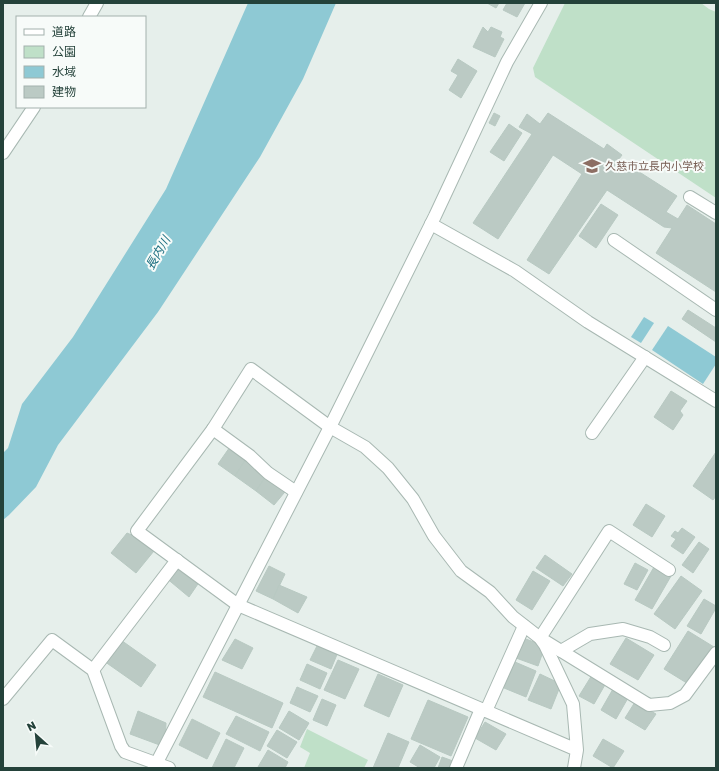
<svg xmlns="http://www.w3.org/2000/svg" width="719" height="771" font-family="'Golos Text','Noto Sans JP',sans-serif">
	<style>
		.green { fill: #bfe0c8 }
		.water { fill: #8ec9d4 }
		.building { fill: #bbcac4; stroke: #b8c9c2 }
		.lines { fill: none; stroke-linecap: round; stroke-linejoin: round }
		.minor-casing { stroke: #a8b8b2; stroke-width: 14 }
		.minor { stroke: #fff; stroke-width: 12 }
		.labels { text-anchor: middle; stroke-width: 4; stroke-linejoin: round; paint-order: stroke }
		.education-label { font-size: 11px; fill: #785e54; stroke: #f7fbf9; text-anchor: start }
		.water-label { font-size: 12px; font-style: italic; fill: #1c6f80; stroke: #f7fbf9 }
	</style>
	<rect width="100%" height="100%" fill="#e6efeb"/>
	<!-- green -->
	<g class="green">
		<path d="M565,3H701L709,9L716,12V198L535,77L533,68Z"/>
		<path d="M307,729L368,760L364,768H304L310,753L300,747Z"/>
	</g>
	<!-- water -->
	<g class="water">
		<path d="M248,3H336L303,79L260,157L158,312L58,445L36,487L9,515L3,520V453L8,448L22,404L73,337L166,189Z"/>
		<path d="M644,317L654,323L641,343L631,337Z"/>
		<path d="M668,326L716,357V364L703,384L652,350Z"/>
	</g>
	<!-- building -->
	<g class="building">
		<path d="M487,3H499L496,8Z"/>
		<path d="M507,3H525L517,17L503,10Z"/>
		<path d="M483,27L488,32L491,27L502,32L500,37L504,39L495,57L473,47Z"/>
		<path d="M458,59L477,71L461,98L449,90L458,75L451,71Z"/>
		<path d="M494,113L500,116L495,126L489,123Z"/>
		<path d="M548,113L604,149L607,144L622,155L619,159L677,196L666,212L678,219L687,205L716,224V292L656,253L672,228L664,227L607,190L549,274L527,260L582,174L553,155L498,239L473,223L532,134L519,127L527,114L540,124Z"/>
		<path d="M509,124L522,133L504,161L490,152Z"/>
		<path d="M601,204L618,215L596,248L579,236Z"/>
		<path d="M688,310L716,328V342L682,319Z"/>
		<path d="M671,391L687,401L680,411L683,415L673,430L654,417Z"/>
		<path d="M232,444L246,459L235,476L218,464Z"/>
		<path d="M716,452V496L713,500L693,486Z"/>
		<path d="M246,459L268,473L256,491L235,476Z"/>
		<path d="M268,473L289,487L274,505L256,491Z"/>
		<path d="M646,504L665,516L652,537L633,525Z"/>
		<path d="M682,528L695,537L683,554L671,546L676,539L671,536L675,531L678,533Z"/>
		<path d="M127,533L158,546L136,573L111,553Z"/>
		<path d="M699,542L709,549L693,573L682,565Z"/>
		<path d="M545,555L572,574L563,586L536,568Z"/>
		<path d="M635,563L648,570L637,590L624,584Z"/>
		<path d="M174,565L202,578L189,597L165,577Z"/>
		<path d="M269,566L285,574L273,599L256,591Z"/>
		<path d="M654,567L671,576L652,609L635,600Z"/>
		<path d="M533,571L550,581L532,610L516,600Z"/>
		<path d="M681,576L702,591L675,629L654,614Z"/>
		<path d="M279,585L307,597L298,613L273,599Z"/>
		<path d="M704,599L716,606V608L701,634L687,626Z"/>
		<path d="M688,631L714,647L690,685L664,669Z"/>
		<path d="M118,638L156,665L141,687L101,659Z"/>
		<path d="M523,638L545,646L538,666L516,658Z"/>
		<path d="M626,638L654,655L638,680L610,664Z"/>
		<path d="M235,639L253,648L242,669L222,660Z"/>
		<path d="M318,644L338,652L331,669L310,660Z"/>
		<path d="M338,660L359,669L345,699L324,690Z"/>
		<path d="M515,662L536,671L526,697L504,688Z"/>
		<path d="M307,664L327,673L320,689L300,680Z"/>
		<path d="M215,672L283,703L272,728L203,697Z"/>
		<path d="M378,674L403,685L389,717L364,706Z"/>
		<path d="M540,674L561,684L551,709L528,700Z"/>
		<path d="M592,675L606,683L594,704L579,696Z"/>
		<path d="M297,687L318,696L310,712L290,703Z"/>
		<path d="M613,689L628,698L616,719L601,710Z"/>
		<path d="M322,699L336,705L327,726L313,720Z"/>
		<path d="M428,700L468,717L451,756L411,739Z"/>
		<path d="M635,702L656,714L645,730L625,718Z"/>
		<path d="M138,711L166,723L165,747L130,734Z"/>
		<path d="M289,711L309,723L299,740L279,728Z"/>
		<path d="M236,716L269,732L260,751L226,734Z"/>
		<path d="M192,719L220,733L207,759L179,745Z"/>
		<path d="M485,722L506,734L496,750L475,738Z"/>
		<path d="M277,730L297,742L287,758L267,746Z"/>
		<path d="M388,733L409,742L398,768H373Z"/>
		<path d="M226,739L244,748L234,768H212Z"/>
		<path d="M603,739L624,751L613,768L593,756Z"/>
		<path d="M420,745L440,757L434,768H420L410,762Z"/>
		<path d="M268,750L288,762L285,768H260L258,767Z"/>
		<path d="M442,757L453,761L451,768H438Z"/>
	</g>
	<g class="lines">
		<!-- minor casing -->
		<g class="minor-casing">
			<g id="minor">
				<path d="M89,17L97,3"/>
				<path d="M3,153L34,107"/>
				<path d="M690,197L716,213"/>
				<path d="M431,224L515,271L588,322L716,401"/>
				<path d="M614,240L716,310"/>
				<path d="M213,429L250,456L268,473L296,492"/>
				<path d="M592,433L645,357"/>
				<path d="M669,570L609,531L540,638L649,705L670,703L685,695L716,653"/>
				<path d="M561,651L590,634L623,629L650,637L664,645"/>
				<path d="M93,670L177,560"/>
				<path d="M3,699L52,640L93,670L121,746L125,752L169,768"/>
				<path d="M486,711L524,626"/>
				<path d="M154,768L330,427L435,216L507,62L541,3"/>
				<path d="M456,768L481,709"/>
				<path d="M574,768L577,750L573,704L545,645L540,638L513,617L490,592L461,571L434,536L413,499L388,468L365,447L330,427L251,369L213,429L137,531L238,605L577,750"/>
			</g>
		</g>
		<!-- minor -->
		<use href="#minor" class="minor"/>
	</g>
	<!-- icons -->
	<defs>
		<g id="school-bare" transform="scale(1.38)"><path d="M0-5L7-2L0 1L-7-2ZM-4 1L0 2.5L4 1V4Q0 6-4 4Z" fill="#8d6e63" stroke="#f7fbf9" stroke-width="2.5" paint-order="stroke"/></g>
	</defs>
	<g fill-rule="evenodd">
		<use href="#school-bare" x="592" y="166"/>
	</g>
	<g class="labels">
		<!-- education labels -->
		<g class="education-label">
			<text x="605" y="170">久慈市立長内小学校</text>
		</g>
		<!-- water labels -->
		<g class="water-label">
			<text transform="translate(158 253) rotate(-60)" y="4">長内川</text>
		</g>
	</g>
	<!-- border -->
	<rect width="719" height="771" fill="none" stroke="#24423a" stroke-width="8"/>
	<!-- legend -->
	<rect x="16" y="16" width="130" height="92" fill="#f7fbf9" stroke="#a3b1ad"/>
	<rect x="24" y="29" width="20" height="6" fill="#ffffff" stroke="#a3b1ad"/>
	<text x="52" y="36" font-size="12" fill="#24423a">道路</text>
	<rect x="24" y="46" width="20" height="12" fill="#bfe0c8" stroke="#a3b1ad"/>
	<text x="52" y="56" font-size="12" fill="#24423a">公園</text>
	<rect x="24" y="66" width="20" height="12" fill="#8ec9d4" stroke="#a3b1ad"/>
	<text x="52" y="76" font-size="12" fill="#24423a">水域</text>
	<rect x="24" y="86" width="20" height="12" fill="#bbcac4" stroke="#a3b1ad"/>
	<text x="52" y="96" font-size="12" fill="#24423a">建物</text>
	<!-- north arrow -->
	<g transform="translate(36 735) rotate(333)" stroke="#f7fbf9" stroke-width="3" paint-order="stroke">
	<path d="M0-3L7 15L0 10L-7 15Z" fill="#24423a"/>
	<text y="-6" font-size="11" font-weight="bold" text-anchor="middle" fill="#24423a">N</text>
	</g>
</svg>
